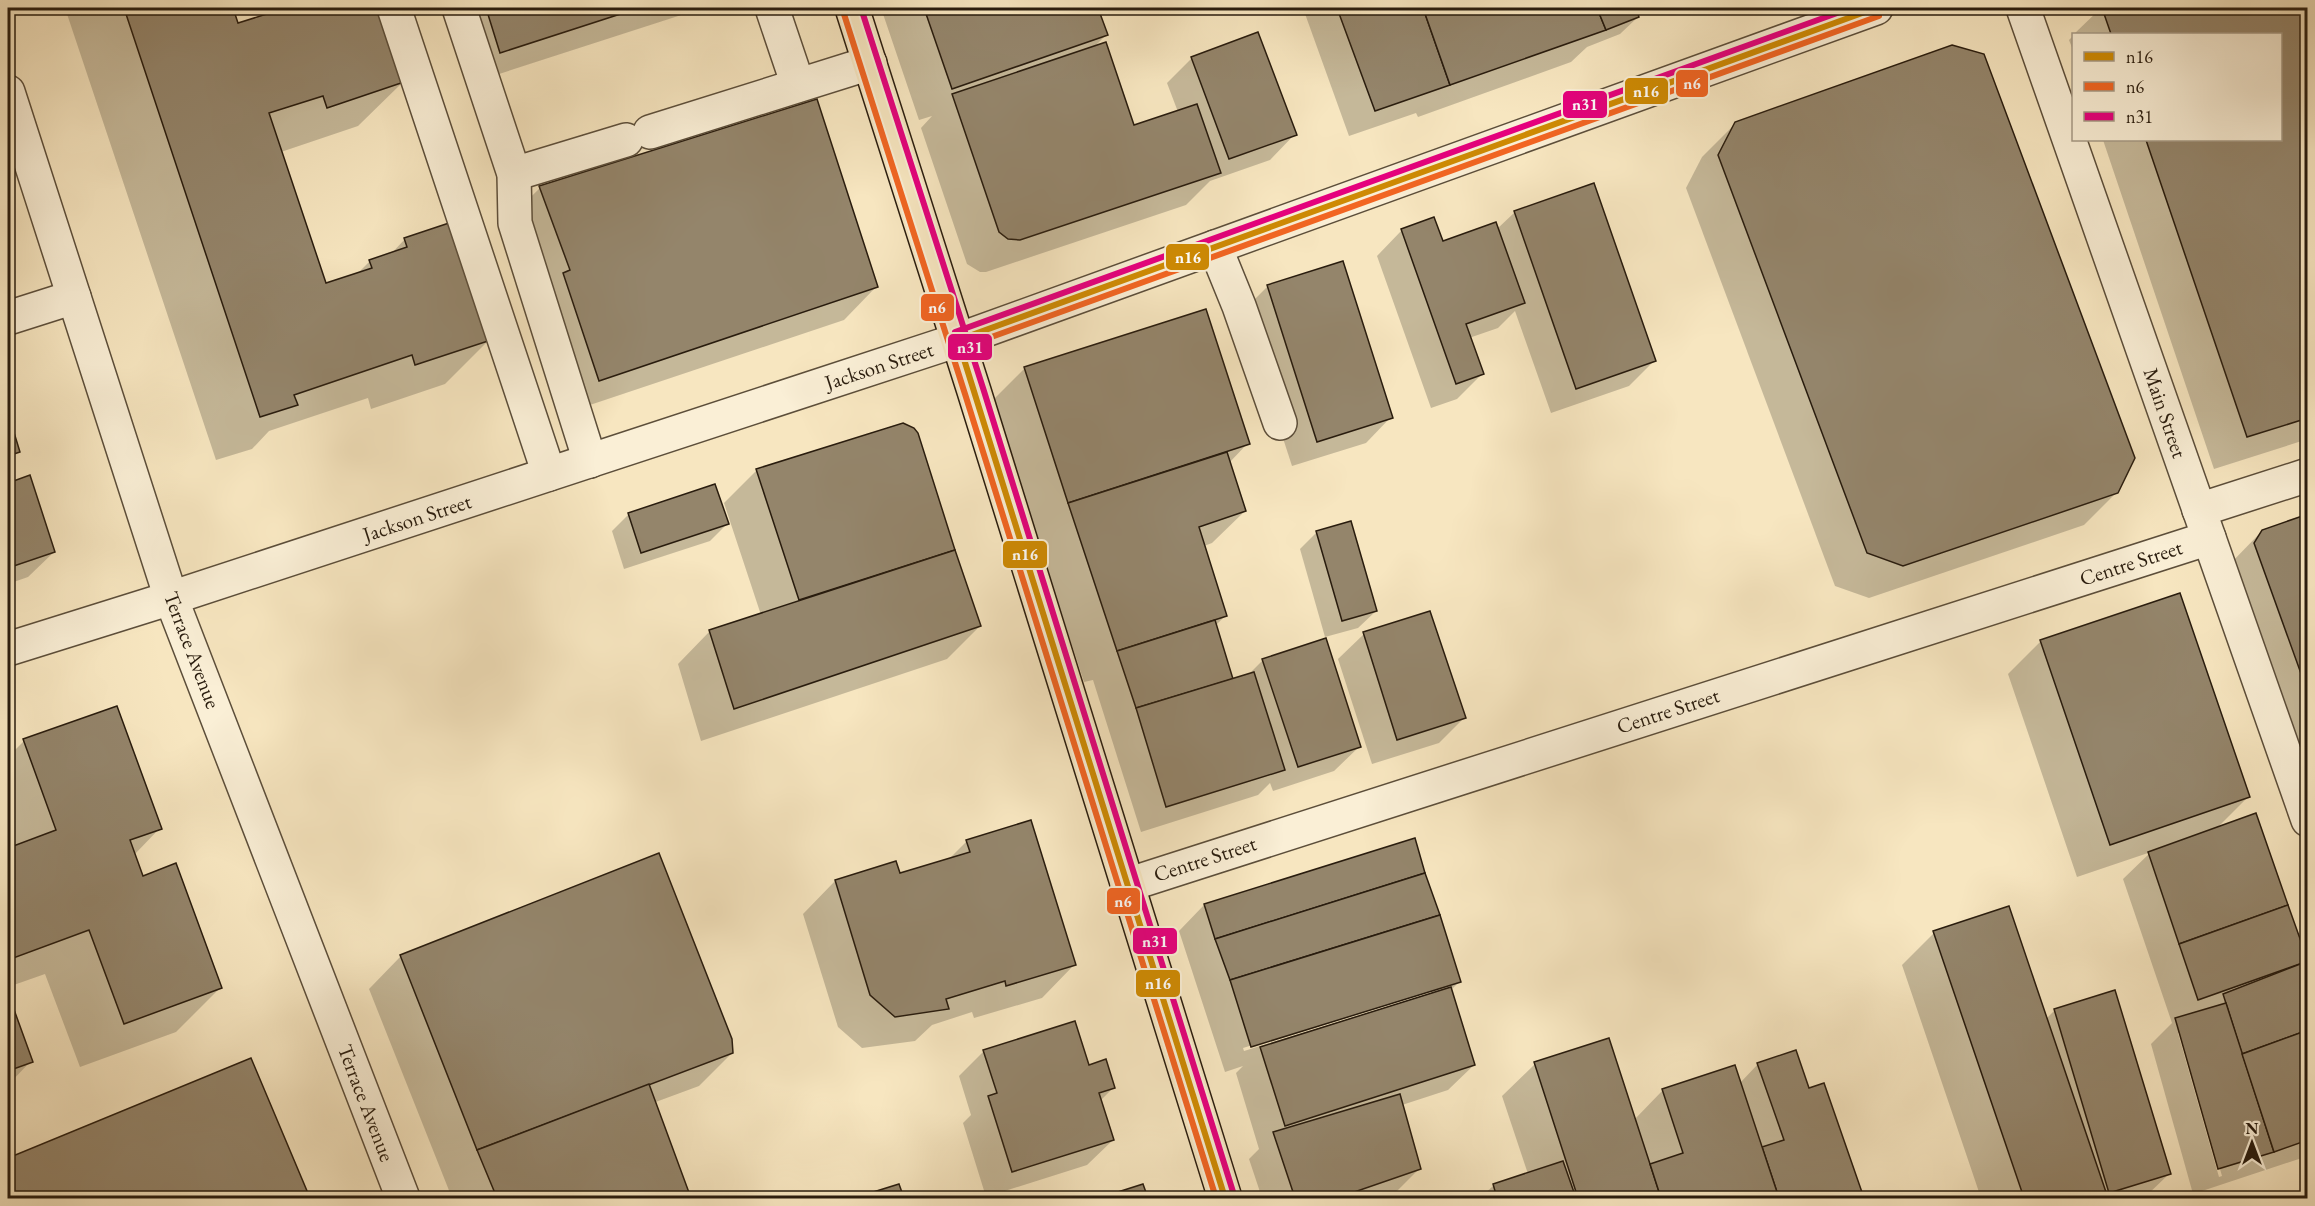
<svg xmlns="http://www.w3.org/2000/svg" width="2315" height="1206" font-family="'EB Garamond',serif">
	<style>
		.shadow { fill: #0003; fill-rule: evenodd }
		.building { fill: #94856b; stroke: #291c0e; stroke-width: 1.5 }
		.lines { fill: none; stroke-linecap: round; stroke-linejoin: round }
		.minor-casing { stroke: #5c4e3a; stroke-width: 36 }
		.major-casing { stroke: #291c0e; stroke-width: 36 }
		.minor { stroke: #faefd6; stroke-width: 33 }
		.major { stroke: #f7e6c0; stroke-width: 33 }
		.bus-1-casing { stroke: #faefd6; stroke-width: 10 }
		.bus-2-casing { stroke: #faefd6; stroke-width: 10 }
		.bus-3-casing { stroke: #faefd6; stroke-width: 10 }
		.bus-1 { stroke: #ce8a03; stroke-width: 6 }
		.bus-2 { stroke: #f26522; stroke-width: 6 }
		.bus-3 { stroke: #e5007d; stroke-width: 6 }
		.labels { text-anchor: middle; stroke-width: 6; stroke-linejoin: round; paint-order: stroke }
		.street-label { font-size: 21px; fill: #291c0e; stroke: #faefd6 }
		.line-badge { stroke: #faefd6; stroke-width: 2 }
		.badge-label { font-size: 16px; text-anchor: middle; font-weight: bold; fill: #fff }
	</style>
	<rect width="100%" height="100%" fill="#f7e6c0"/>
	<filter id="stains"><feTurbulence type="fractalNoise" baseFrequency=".00333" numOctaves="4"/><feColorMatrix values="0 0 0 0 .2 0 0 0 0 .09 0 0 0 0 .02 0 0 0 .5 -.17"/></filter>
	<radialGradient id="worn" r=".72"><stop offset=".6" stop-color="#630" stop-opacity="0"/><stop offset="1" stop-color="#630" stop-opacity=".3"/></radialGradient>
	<!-- shadow -->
	<g class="shadow">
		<path d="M65,8H231L237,25L276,13L281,8H377L403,82L358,126L281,152L325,285L356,275L370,261L390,255L405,239L490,339L445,384L371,409L368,398L269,431L252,449L216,460Z"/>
		<path d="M443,8H703L468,84Z"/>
		<path d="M881,8H1097L1106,35L1093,48L1133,127L1178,112L1167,83L1192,58L1295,134L1270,160L1210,181L1186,205L986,272H980L967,264L921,128L932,116L919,120Z"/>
		<path d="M1307,8H1634L1638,17L1620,34L1587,47L1571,62L1418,117L1416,113L1349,136L1304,11Z"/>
		<path d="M2101,8H2308V439L2214,469L2103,140H2280V34H2074Z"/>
		<path d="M2074,35V53L2069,40Z"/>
		<path d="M1736,123L2117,492L2084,525L1869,598L1835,586L1686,188L1702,157Z"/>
		<path d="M540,188L876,287L844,320L566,413L507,220Z"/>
		<path d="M1515,212L1654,361L1629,386L1551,413L1515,311L1498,328L1469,338L1482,374L1457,399L1431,408L1377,256L1402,230L1442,243L1497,229Z"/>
		<path d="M1268,286L1391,417L1366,443L1292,466L1242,312Z"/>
		<path d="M1025,368L1248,443L1229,463L1245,511L1212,543L1204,546L1226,615L1215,626L1232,681L1248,675L1263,660L1360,746L1334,771L1273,791L1270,783L1258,795L1141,832L1093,680L1084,682L992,401Z"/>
		<path d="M8,418L18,451L8,462Z"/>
		<path d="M896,425H903L916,434L980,626L947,659L701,741L678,664L710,631L761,615L724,503L756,471Z"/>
		<path d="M29,477L54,552L28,577L8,584V485Z"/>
		<path d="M629,514L727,524L710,541L624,569L612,531Z"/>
		<path d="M2308,516V815L2229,565L2262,531Z"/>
		<path d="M1317,532L1376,611L1358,628L1325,637L1300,549Z"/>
		<path d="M1364,634L1464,718L1439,743L1372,764L1338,659Z"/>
		<path d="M2041,641L2248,797L2216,829L2255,815L2308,964V1156L2193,1194L2151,1044L2172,1023L2123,879L2151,852L2077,877L2008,674ZM2178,1033H2181L2222,1176L2219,1177Z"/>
		<path d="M24,741L160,828L134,855L142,878L220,988L176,1032L80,1067L45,974L8,987V757Z"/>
		<path d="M1414,840L1459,982L1451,990L1474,1065L1448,1090L1402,1105L1419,1169L1394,1194L1381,1198H1262L1249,1159L1259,1149L1236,1073L1243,1066L1225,1072L1179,931L1204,905ZM1431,990V993L1244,1051L1243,1048Z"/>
		<path d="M967,841L1074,965L1042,998L974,1018L972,1012L932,1025L915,1041L862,1048L838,1027L803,914L835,881L899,875L948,860Z"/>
		<path d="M1934,933L2046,1019L2055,1010L2169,1174L2144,1198H1981L1902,965Z"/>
		<path d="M401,956L732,1053L699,1086L653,1103L689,1198H452L369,989Z"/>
		<path d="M8,997L31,1061L8,1085Z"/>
		<path d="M984,1051L1088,1067L1114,1087L1100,1101L1113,1140L1087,1165L986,1197L963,1123L971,1115L959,1076Z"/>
		<path d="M250,1060L308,1198H8V1160Z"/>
		<path d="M1535,1064L1634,1120L1663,1090L1740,1083L1758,1064L1808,1090L1823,1084L1862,1198H1480L1493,1186L1528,1174L1502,1096Z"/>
		<path d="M898,1186L903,1198H859Z"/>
		<path d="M1142,1186L1146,1198H1104Z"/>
	</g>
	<!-- building -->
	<g class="building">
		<path d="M124,8H233L238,23L286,8H379L404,82L327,108L323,96L269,113L326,283L372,268L369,260L407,247L404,238L452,222L491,340L415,365L412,355L294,395L298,405L260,417Z"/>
		<path d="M486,8H639L500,53Z"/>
		<path d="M924,8H1098L1108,35L952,89Z"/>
		<path d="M1337,8H1423L1450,85L1375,111Z"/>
		<path d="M1423,8H1597L1606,30L1450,85Z"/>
		<path d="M1597,8H1636L1639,17L1606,30Z"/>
		<path d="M2102,8H2308V418L2247,437L2146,140H2280V34H2111Z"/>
		<path d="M1258,32L1297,135L1229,159L1191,57Z"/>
		<path d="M1106,42L1134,125L1197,104L1221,173L1020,240L1008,239L999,232L952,94Z"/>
		<path d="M1952,45L1984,54L2135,458L2118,493L1903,566L1867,553L1718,155L1735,122Z"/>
		<path d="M817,99L878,287L599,381L563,273L570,270L539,186Z"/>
		<path d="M1594,183L1656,361L1576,389L1514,211Z"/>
		<path d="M1434,217L1443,241L1496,222L1525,303L1466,324L1484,374L1456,384L1401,229Z"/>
		<path d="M1343,261L1393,418L1317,442L1267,285Z"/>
		<path d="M1206,309L1250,444L1068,503L1024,367Z"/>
		<path d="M8,413L20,452L8,456Z"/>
		<path d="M903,423L914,428L918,433L955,550L799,600L756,469Z"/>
		<path d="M1227,452L1246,511L1199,527L1227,616L1117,651L1068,503Z"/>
		<path d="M30,475L55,552L8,568V483Z"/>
		<path d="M715,484L729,524L641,553L628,513Z"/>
		<path d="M2308,514V693L2254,543L2262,530Z"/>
		<path d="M1351,521L1377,611L1342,621L1316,531Z"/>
		<path d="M955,550L981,626L734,709L709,630Z"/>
		<path d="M2180,593L2250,797L2110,845L2040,640Z"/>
		<path d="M1430,611L1466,718L1397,740L1363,632Z"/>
		<path d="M1215,620L1233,679L1136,708L1117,651Z"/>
		<path d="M1326,638L1361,747L1298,767L1262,659Z"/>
		<path d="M1254,672L1285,770L1166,807L1136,708Z"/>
		<path d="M117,706L162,829L130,840L143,876L176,863L222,988L124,1024L89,930L8,960V848L56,830L23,739Z"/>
		<path d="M2256,813L2288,905L2179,944L2148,852Z"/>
		<path d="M1031,820L1076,965L1006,986L1005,981L946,999L949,1009L895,1017L870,995L835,880L896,861L900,873L970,852L966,840Z"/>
		<path d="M1415,838L1425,873L1215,939L1204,904Z"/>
		<path d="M659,853L732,1039L733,1053L477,1150L400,955Z"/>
		<path d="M1425,873L1440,915L1230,980L1215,939Z"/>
		<path d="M2288,905L2308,961L2198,1000L2179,944Z"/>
		<path d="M2009,906L2108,1198H2024L1933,931Z"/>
		<path d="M1440,915L1461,982L1251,1047L1230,980Z"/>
		<path d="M2308,961V1030L2242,1054L2223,994Z"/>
		<path d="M1451,987L1475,1065L1285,1126L1260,1047Z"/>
		<path d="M2115,990L2171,1174L2109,1193L2054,1009Z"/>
		<path d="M8,993L33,1062L8,1071Z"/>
		<path d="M2226,1003L2274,1152L2218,1169L2175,1018Z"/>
		<path d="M1075,1021L1089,1065L1106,1059L1115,1088L1099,1093L1114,1140L1012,1172L988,1096L997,1093L983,1050Z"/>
		<path d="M2308,1030V1140L2274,1152L2242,1054Z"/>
		<path d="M1609,1038L1650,1164L1661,1198H1578L1534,1062Z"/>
		<path d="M1796,1050L1809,1088L1824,1083L1864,1198H1779L1762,1147L1784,1140L1757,1063Z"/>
		<path d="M251,1058L310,1198H8V1158Z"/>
		<path d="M1735,1065L1779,1198H1661L1650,1164L1683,1153L1662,1089Z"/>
		<path d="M649,1084L691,1198H497L477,1150Z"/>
		<path d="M1400,1094L1421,1169L1337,1198H1295L1273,1132Z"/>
		<path d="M1563,1161L1576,1198H1497L1493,1184Z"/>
		<path d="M899,1184L904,1198H854Z"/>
		<path d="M1143,1184L1148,1198H1099Z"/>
	</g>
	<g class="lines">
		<!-- minor casing -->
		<g class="minor-casing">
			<g id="minor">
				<path d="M394,8L549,474"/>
				<path d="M459,8L514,174L515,223L590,461"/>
				<path d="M772,8L798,85"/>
				<path d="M2023,8L2308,820"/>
				<path d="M8,92L171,598L403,1198"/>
				<path d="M650,132L870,63"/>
				<path d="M514,174L626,140"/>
				<path d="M1215,247L1239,306L1280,423"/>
				<path d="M8,318L74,297"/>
				<path d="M2199,510L2308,475"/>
				<path d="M8,649L171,598L958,340L1876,8"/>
				<path d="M1127,885L2209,538"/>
			</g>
		</g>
		<!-- major casing -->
		<g class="major-casing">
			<path id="major" d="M852,8L974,391L1225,1198"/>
		</g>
		<!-- minor -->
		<use href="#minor" class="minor"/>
		<!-- major -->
		<use href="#major" class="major"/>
		<!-- bus-1 casing -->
		<g class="bus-1-casing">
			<g id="bus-1">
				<path d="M958,340L1876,8"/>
				<path d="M958,340L1225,1198"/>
			</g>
		</g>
		<!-- bus-2 casing -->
		<g class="bus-2-casing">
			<g id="bus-2">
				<path d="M843,11L965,394L1216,1198"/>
				<path d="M961,348L1879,16"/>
			</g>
		</g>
		<!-- bus-3 casing -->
		<g class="bus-3-casing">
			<g id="bus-3">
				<path d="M861,8L983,388L1234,1195"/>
				<path d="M955,332L1851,8"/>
			</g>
		</g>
		<!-- bus-1 -->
		<use href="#bus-1" class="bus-1"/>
		<!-- bus-2 -->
		<use href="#bus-2" class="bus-2"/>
		<!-- bus-3 -->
		<use href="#bus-3" class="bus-3"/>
	</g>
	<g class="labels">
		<!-- street labels -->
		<g class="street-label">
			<text transform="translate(879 366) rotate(-18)" y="7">Jackson Street</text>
			<text transform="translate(2165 413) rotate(71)" y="7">Main Street</text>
			<text transform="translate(417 518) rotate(-18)" y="7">Jackson Street</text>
			<text transform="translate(2131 563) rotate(-18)" y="7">Centre Street</text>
			<text transform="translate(192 650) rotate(69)" y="7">Terrace Avenue</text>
			<text transform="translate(1668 711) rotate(-18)" y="7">Centre Street</text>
			<text transform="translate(1205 859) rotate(-18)" y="7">Centre Street</text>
			<text transform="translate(366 1103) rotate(69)" y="7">Terrace Avenue</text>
		</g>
	</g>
	<g class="line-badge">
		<rect x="1675" y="69" width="34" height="29" rx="6" fill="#f26522"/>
		<rect x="1624" y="77" width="45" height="28" rx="6" fill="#ce8a03"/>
		<rect x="1562" y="90" width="46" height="29" rx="6" fill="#e5007d"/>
		<rect x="1165" y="243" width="45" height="28" rx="6" fill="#ce8a03"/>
		<rect x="920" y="293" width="35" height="29" rx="6" fill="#f26522"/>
		<rect x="947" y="333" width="46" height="28" rx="6" fill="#e5007d"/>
		<rect x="1002" y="540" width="46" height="29" rx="6" fill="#ce8a03"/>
		<rect x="1106" y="887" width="35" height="28" rx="6" fill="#f26522"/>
		<rect x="1132" y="927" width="46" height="28" rx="6" fill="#e5007d"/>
		<rect x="1135" y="969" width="46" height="29" rx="6" fill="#ce8a03"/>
	</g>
	<g class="badge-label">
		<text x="1692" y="89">n6</text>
		<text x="1646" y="97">n16</text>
		<text x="1585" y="110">n31</text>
		<text x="1188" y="263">n16</text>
		<text x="937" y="313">n6</text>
		<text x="970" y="353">n31</text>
		<text x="1025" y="560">n16</text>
		<text x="1123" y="907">n6</text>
		<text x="1155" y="947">n31</text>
		<text x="1158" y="989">n16</text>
	</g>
	<!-- margin -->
	<rect width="2315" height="1206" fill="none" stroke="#f7e6c0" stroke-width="30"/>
	<rect x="9" y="9" width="2297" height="1188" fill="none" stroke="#291c0e" stroke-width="3"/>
	<rect x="15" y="15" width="2285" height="1176" fill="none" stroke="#291c0e" stroke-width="1.5"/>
	<!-- legend -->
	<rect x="2072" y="33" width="210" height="108" fill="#faefd6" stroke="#a69b86" stroke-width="1.5"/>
	<rect x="2084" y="52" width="30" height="9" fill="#ce8a03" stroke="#a69b86" stroke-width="1.5"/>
	<text x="2126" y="63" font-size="18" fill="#291c0e">n16</text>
	<rect x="2084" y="82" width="30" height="9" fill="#f26522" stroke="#a69b86" stroke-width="1.5"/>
	<text x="2126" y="93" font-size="18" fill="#291c0e">n6</text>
	<rect x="2084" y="112" width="30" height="9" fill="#e5007d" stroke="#a69b86" stroke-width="1.5"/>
	<text x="2126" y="123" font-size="18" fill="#291c0e">n31</text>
	<!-- north arrow -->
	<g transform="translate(2252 1143)" stroke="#faefd6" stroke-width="4.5" paint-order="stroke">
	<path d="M0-4.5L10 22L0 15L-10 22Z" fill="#291c0e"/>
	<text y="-9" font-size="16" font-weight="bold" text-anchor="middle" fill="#291c0e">N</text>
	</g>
	<rect width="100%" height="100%" filter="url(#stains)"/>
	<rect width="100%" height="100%" fill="url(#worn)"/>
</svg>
